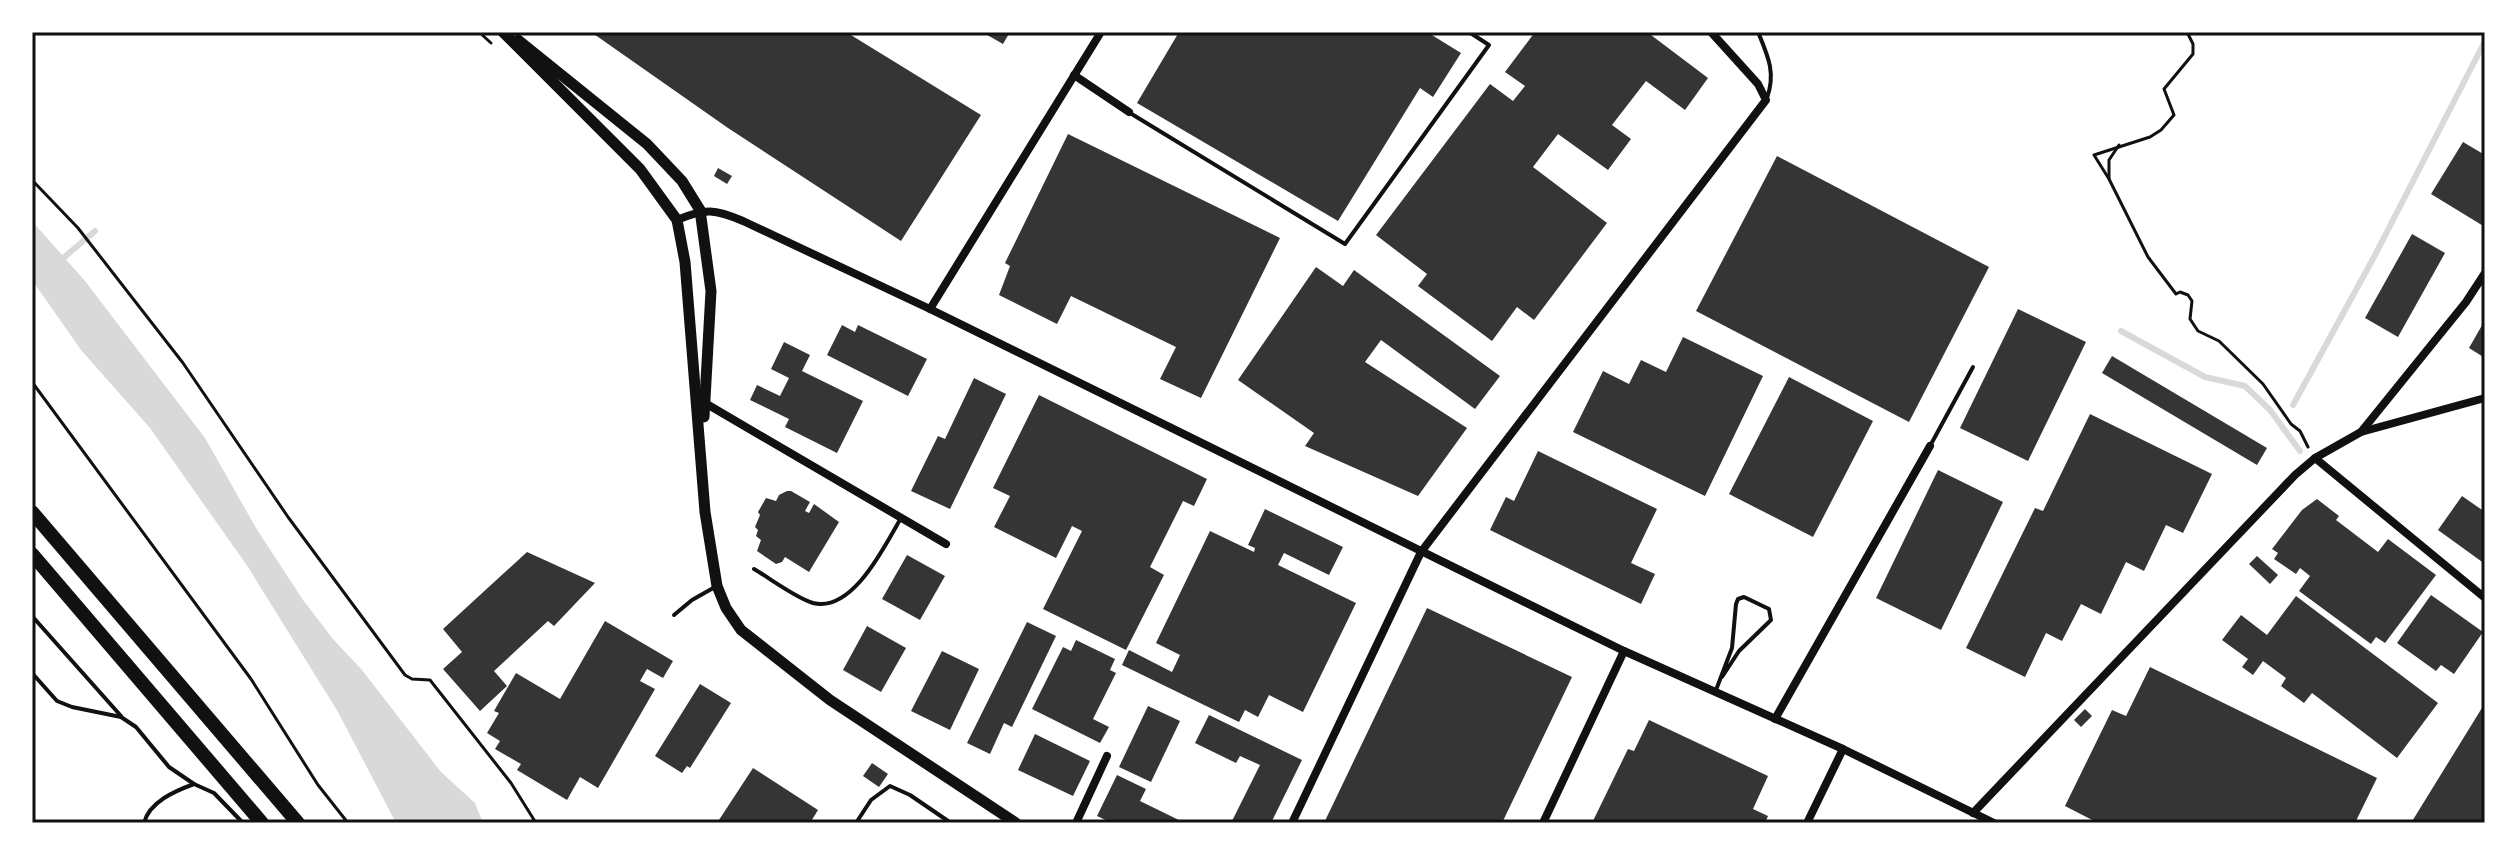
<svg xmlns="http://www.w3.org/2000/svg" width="2517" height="855" font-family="'Sofia Sans Condensed',sans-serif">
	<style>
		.water { fill: #d9d9d9 }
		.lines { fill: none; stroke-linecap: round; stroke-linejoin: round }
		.stream { stroke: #d9d9d9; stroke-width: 6 }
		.building { fill: #353535 }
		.path { stroke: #111; stroke-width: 3 }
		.service { stroke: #111; stroke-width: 4 }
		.minor { stroke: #111; stroke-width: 8 }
		.tertiary { stroke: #111; stroke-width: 11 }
		.trunk { stroke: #111; stroke-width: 14 }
		.neatline { fill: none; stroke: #111; stroke-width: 3 }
	</style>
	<rect width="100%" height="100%" fill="#fff"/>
	<!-- water -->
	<path class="water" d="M32,221L85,281L205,438L256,528L303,600L333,639L362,670L441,772L475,803L483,823H396L338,712L248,567L150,428L81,350L32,280Z"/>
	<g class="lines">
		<!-- stream -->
		<g class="stream">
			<path d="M61,260L95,231"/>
			<path d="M2121,331L2205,377L2245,386L2270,410L2300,451"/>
			<path d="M2293,405L2374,257L2485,41"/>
		</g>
	</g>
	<!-- building -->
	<g class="building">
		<path d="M591,32H846L981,115L901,241L728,128Z"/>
		<path d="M982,32H1010L1003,44Z"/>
		<path d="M1179,32H1427L1461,53L1433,97L1420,88L1338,221L1137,103Z"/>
		<path d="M1535,32H1647L1708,78L1685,110L1646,81L1612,125L1631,139L1608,170L1558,134L1533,167L1607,223L1534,320L1517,307L1492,341L1418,286L1427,274L1376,235L1490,84L1513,101L1525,86L1505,72Z"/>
		<path d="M1068,134L1280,238L1201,398L1160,379L1176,347L1071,296L1057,324L999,295L1010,266L1005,263Z"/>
		<path d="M2463,142L2485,155V227L2431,194Z"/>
		<path d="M1777,156L1989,267L1909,422L1696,311Z"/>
		<path d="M718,168L732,176L727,184L714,176Z"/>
		<path d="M2412,234L2445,253L2398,337L2365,318Z"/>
		<path d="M1316,267L1343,286L1354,270L1500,376L1475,409L1381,340L1365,362L1467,428L1418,496L1305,446L1314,433L1238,380Z"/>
		<path d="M2018,309L2086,342L2028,461L1960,428Z"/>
		<path d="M2485,320V358L2469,348Z"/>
		<path d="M842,325L855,332L858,325L927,359L908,396L827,355Z"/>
		<path d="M1683,337L1763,376L1705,496L1573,432L1603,371L1629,384L1641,360L1666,372Z"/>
		<path d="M784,342L810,355L802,371L863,401L837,453L785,427L789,419L750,400L757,385L780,396L789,378L771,369Z"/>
		<path d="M2112,356L2267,448L2257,465L2102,373Z"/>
		<path d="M1789,377L1873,421L1813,537L1729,494Z"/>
		<path d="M974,378L1006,394L950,509L911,491L938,436L945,439Z"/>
		<path d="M1039,395L1207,479L1194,506L1183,501L1150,567L1164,575L1126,650L1043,609L1082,531L1072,526L1056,558L994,527L1010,496L993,488Z"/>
		<path d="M2090,414L2212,474L2183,533L2166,525L2144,571L2126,562L2101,614L2081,604L2062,641L2046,633L2025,677L1966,648L2035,508L2043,511Z"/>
		<path d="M1538,451L1657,509L1631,563L1655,574L1641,604L1490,530L1506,497L1514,501Z"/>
		<path d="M1938,470L2003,502L1941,630L1876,598Z"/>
		<path d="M787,491H791L810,502L805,511L809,513L814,504L839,522L809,572L785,557L782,562L776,564L757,551L761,540L756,536L758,530L755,527L760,515L758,512L766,498L776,501L779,495Z"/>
		<path d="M2462,496L2485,512V564L2438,530Z"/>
		<path d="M2317,499L2339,516L2336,520L2378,552L2388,539L2436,575L2385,643L2376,637L2371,644L2299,591L2310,576L2300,568L2296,574L2274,559L2278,553L2272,549L2302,510Z"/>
		<path d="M1265,509L1343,547L1329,575L1284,553L1278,565L1356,603L1303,712L1269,695L1258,717L1245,710L1239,722L1122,665L1129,650L1172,672L1180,655L1156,643L1210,531L1254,552L1255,548L1248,545Z"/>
		<path d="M527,552L595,583L554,626L548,621L494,671L507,686L480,711L443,669L462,652L443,629Z"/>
		<path d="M907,555L945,576L920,620L882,599Z"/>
		<path d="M2257,556L2278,575L2270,584L2249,564Z"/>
		<path d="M2431,595L2483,632L2454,674L2441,665L2436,671L2397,643Z"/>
		<path d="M2296,596L2438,703L2397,758L2312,693L2304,703L2281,686L2286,678L2263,661L2253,675L2242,667L2248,659L2222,640L2241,615L2267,635Z"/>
		<path d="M1427,608L1572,677L1502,823H1324Z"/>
		<path d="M605,621L673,661L663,678L647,669L640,681L655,689L598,788L580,777L567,800L517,770L521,764L495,749L500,741L487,733L499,713L494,711L516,673L560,699Z"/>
		<path d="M1027,622L1056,636L1012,727L1004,723L990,754L967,743Z"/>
		<path d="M867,626L906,648L881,692L843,670Z"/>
		<path d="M1076,640L1115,659L1110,670L1116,673L1093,719L1109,727L1100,743L1032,709L1063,647L1071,651Z"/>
		<path d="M942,651L979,669L950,730L911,711Z"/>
		<path d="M2150,667L2377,778L2355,823H2098L2065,806L2112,710L2126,716Z"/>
		<path d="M700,684L731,703L690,768L687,766L682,773L655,756Z"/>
		<path d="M2485,703V823H2411Z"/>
		<path d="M1148,706L1180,721L1151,782L1119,767Z"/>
		<path d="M2085,709L2092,716L2081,727L2074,720Z"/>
		<path d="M1209,715L1302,760L1271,823H1231L1260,765L1240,756L1236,763L1195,743Z"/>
		<path d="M1649,720L1768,776L1753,809L1768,816L1765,823H1592L1628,749L1634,751Z"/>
		<path d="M1035,734L1090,761L1073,796L1018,770Z"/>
		<path d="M872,763L888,774L879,787L863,776Z"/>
		<path d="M753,768L818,810L810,823H717Z"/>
		<path d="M1117,775L1146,789L1140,801L1185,823H1112L1097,816Z"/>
	</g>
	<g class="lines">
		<!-- path -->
		<g class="path">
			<path d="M479,32L491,43"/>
			<path d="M2187,32L2193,44V54L2164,89L2174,115L2161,130L2150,137L2094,155L2109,179L2148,257L2176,294L2180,292L2188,295L2192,301L2190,319L2198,331L2219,341L2263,384L2291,424L2300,431L2308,447"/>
			<path d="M2109,178V160L2119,145"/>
			<path d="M32,180L78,228L183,363L288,517L405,675L412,679L430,680L511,783L536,823"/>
			<path d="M32,382L251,679L318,785L348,823"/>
		</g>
		<!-- service -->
		<g class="service">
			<path d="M1758,32C1768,56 1776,73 1767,98"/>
			<path d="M1130,113L1345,244L1489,45L1469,32"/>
			<path d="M1930,446L1973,367"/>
			<path d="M754,569C771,579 796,598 813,603C853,613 885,545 901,518"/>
			<path d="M674,615L692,600L715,587"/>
			<path d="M32,616L121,716"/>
			<path d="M32,673L57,701L72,707L121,717L136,727L169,767L194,784L214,793L243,823"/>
			<path d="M1716,690L1732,648L1736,604L1738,599L1744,597L1769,609L1771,620L1739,651L1722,677"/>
			<path d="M144,823C149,802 175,791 194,784"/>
			<path d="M856,823L871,800L890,786L910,795L951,823"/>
		</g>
		<!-- minor -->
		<g class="minor">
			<path d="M1074,75L1129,112"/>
			<path d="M677,220C705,208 715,209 743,221L930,309L1624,651L1843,749L1994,823"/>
			<path d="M930,309L1101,32"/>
			<path d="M705,403L946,544"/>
			<path d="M2361,432L2485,398"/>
			<path d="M2315,458L2485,598"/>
			<path d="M1775,719L1930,446"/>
			<path d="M1973,813L2295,475L2315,458L2361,432L2466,302L2485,273"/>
			<path d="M1076,823L1107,756"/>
			<path d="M1292,823L1421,552L1766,100L1758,84L1711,32"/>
			<path d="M1543,823L1624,651"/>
			<path d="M1807,823L1843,749"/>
		</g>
		<!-- tertiary -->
		<g class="tertiary">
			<path d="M503,32L640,169L677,220L685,262L705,512L717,586L726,608L741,630L830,700L1016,823"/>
			<path d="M518,40L647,144L682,181L700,210L711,291L704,417"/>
		</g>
		<!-- trunk -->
		<g class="trunk">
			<path d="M32,512L298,823"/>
			<path d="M32,554L262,823"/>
		</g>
	</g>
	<!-- border -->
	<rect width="2517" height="855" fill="none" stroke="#ffffff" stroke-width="68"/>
	<rect x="34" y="34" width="2449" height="787" class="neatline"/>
</svg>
